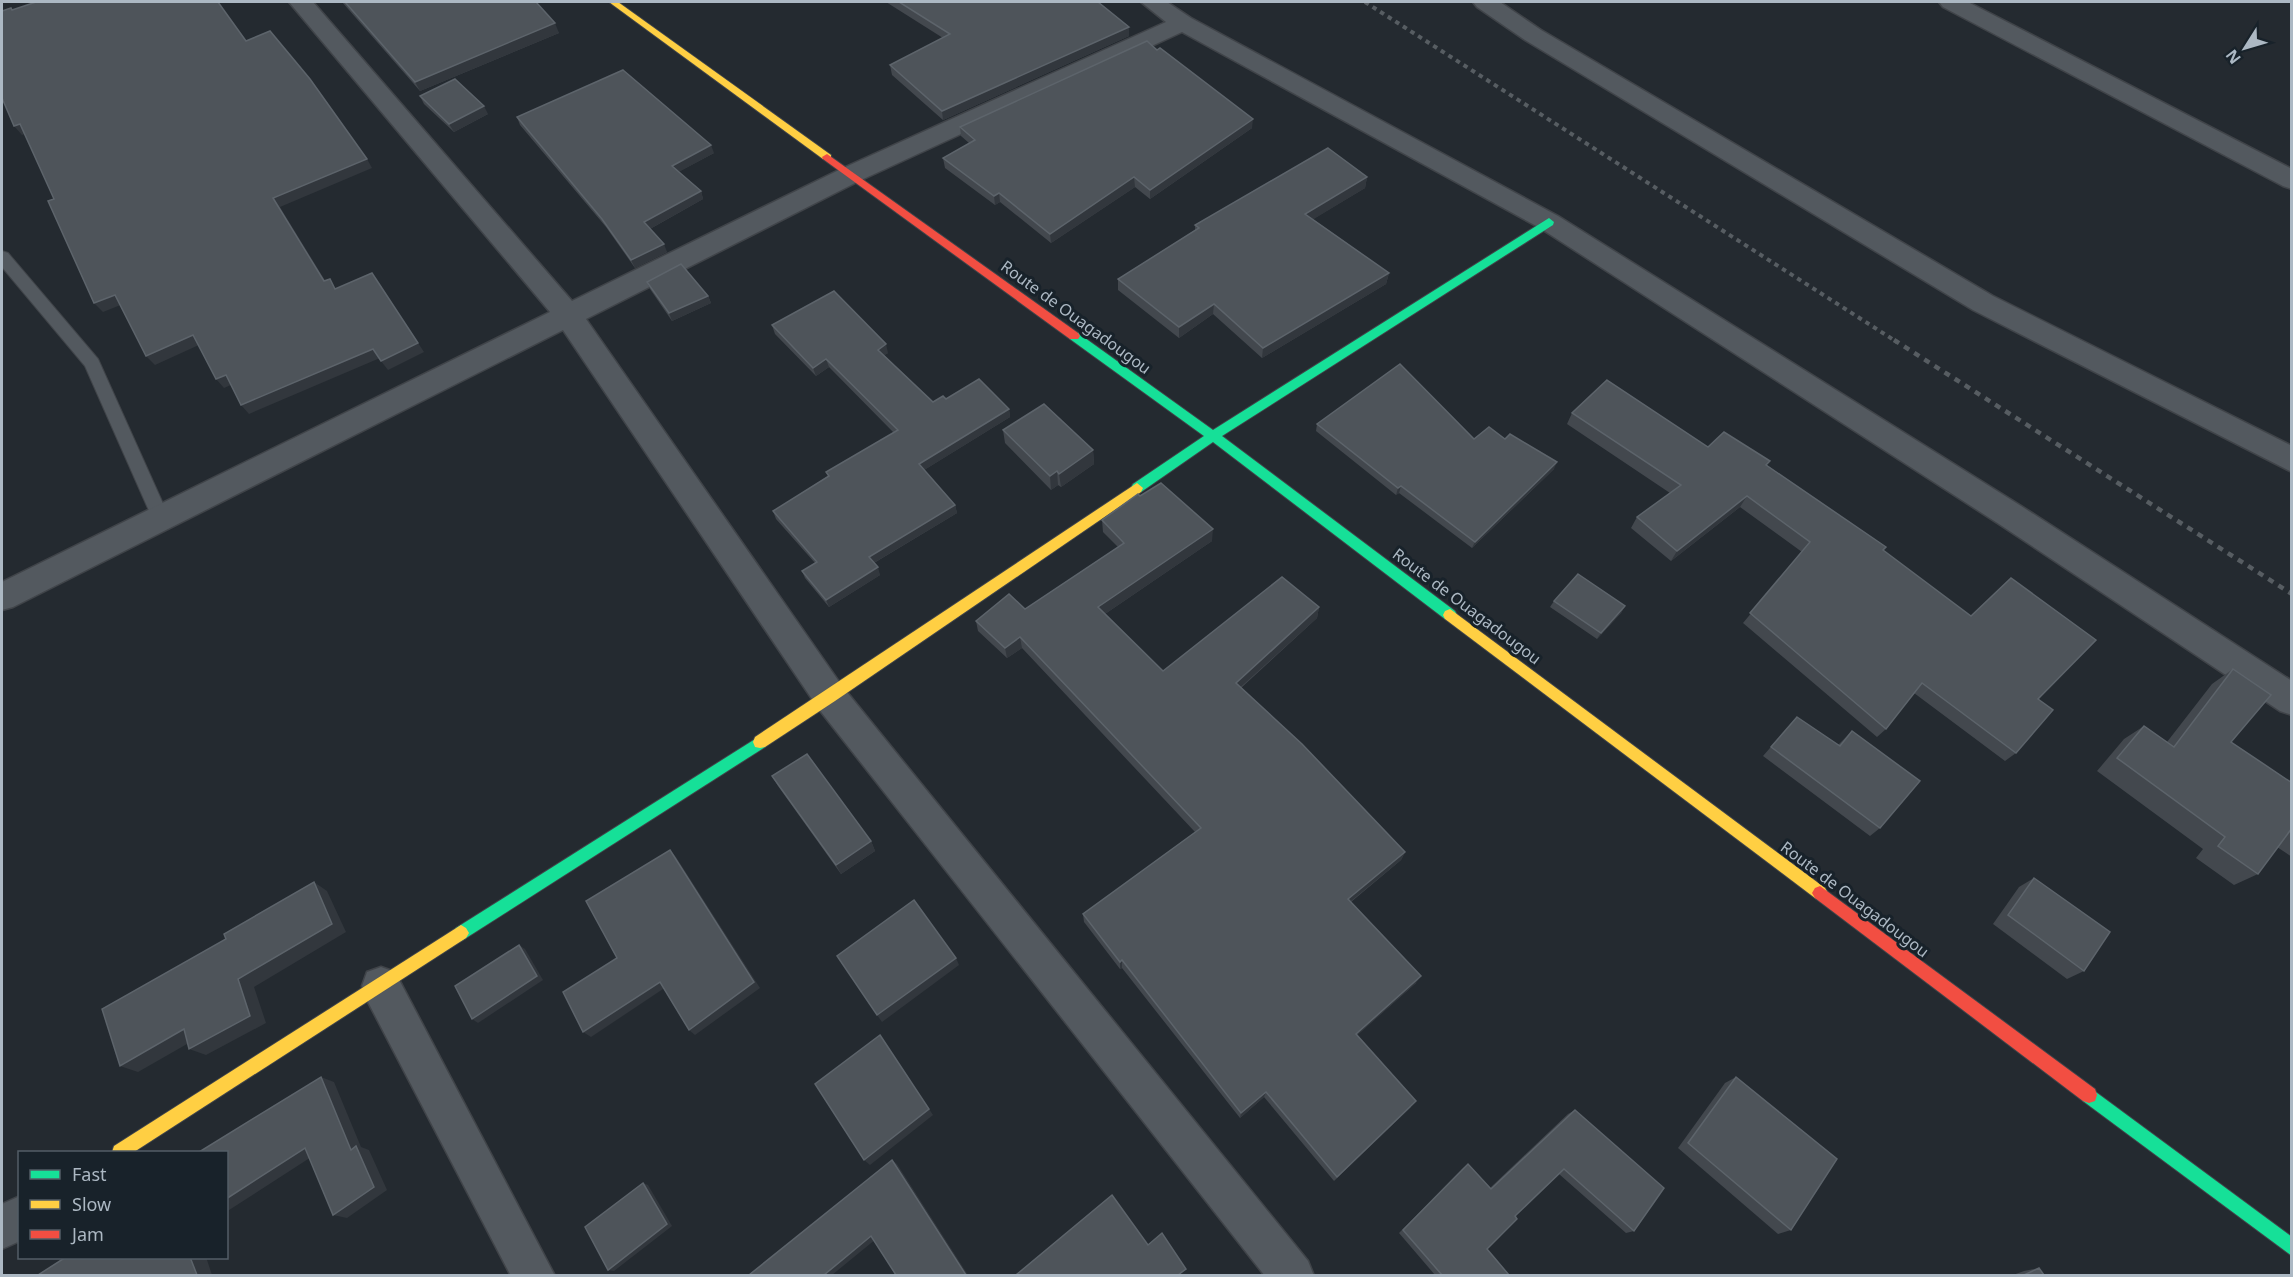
<svg xmlns="http://www.w3.org/2000/svg" width="2293" height="1277" font-family="'Noto Sans',sans-serif">
	<style>
		.lines { fill: none; stroke-linecap: round; stroke-linejoin: round }
		.lane-casing { stroke: #404449; stroke-width: 2 }
		.street-casing { stroke: #404449; stroke-width: 3 }
		.fast-casing { stroke: #404449; stroke-width: 2 }
		.slow-casing { stroke: #404449; stroke-width: 2 }
		.jam-casing { stroke: #404449; stroke-width: 2 }
		.lane { fill: #53595f; fill-rule: evenodd }
		.street { fill: #53595f; fill-rule: evenodd }
		.fast { fill: #16e098; fill-rule: evenodd }
		.slow { fill: #ffcf43; fill-rule: evenodd }
		.jam { fill: #f24e42; fill-rule: evenodd }
		.rail-far1 { stroke: #575d62; stroke-width: 4; stroke-dasharray: 4.5 4.5; stroke-linecap: butt }
		.rail { stroke: #575d62; stroke-width: 4.5; stroke-dasharray: 6 6; stroke-linecap: butt }
		.wall { fill: #43484e }
		.shaded-wall { fill: #32373d }
		.building { fill: #4e545a; stroke: #5d646b; stroke-width: 1.5 }
		.labels { text-anchor: middle; stroke-width: 6; stroke-linejoin: round; paint-order: stroke }
		.street-label { font-size: 16px; fill: #acb8c3; stroke: #18222a }
	</style>
	<rect width="100%" height="100%" fill="#242a30"/>
	<g class="lines">
		<!-- lane casing -->
		<g class="lane-casing">
			<path id="lane" d="M2,251L8,253L98,359L169,517L166,522L160,524L154,522L85,366L2,267Z"/>
		</g>
		<!-- street casing -->
		<g class="street-casing">
			<g id="street">
				<path d="M289,2H313L572,301L841,169L1166,22L1141,2H1167L1191,18L1558,216L2021,506L2292,681V715L2280,711L1999,524L1540,228L1182,32L859,181L586,319L842,686L1308,1261L1314,1276H1265L818,708L563,330L13,607L2,610V582L550,312Z"/>
				<path d="M1473,2H1500L1541,30L1993,296L2292,446V472L1973,310L1525,40L1477,7Z"/>
				<path d="M1939,2H1968L2292,169V189L2283,186L1943,7Z"/>
				<path d="M381,967L395,972L555,1276H511L367,1000L362,986L367,972Z"/>
				<path d="M20,1196V1241L2,1249V1204Z"/>
			</g>
		</g>
		<!-- fast casing -->
		<g class="fast-casing">
			<g id="fast">
				<path d="M1549,218L1554,222L1553,225L1222,436L1455,611L1457,615L1455,619H1445L1213,442L1141,492H1133L1131,488L1133,484L1204,436L1070,339L1068,336L1070,333H1078L1213,430Z"/>
				<path d="M760,736L765,737L767,742L765,747L466,938L461,941L456,938L453,933L456,928Z"/>
				<path d="M2089,1087L2292,1237V1256L2083,1101L2081,1095L2083,1089Z"/>
			</g>
		</g>
		<!-- slow casing -->
		<g class="slow-casing">
			<g id="slow">
				<path d="M609,2H618L831,155V159H823Z"/>
				<path d="M1137,483L1143,488L1141,492L835,701L765,747L760,748L755,747L753,742L755,737Z"/>
				<path d="M1450,609L1825,888L1828,893L1825,898L1820,900L1815,898L1445,619L1443,615L1445,611Z"/>
				<path d="M461,925L466,928L469,933L466,938L134,1152H112L114,1146Z"/>
			</g>
		</g>
		<!-- jam casing -->
		<g class="jam-casing">
			<g id="jam">
				<path d="M827,154L1078,333L1080,336L1078,339H1070L823,159L822,157Z"/>
				<path d="M1820,886L2095,1089L2097,1095L2095,1101L2089,1103L2083,1101L1815,898L1812,893L1815,888Z"/>
			</g>
		</g>
		<!-- lane -->
		<use href="#lane" class="lane"/>
		<!-- street -->
		<use href="#street" class="street"/>
		<!-- fast -->
		<use href="#fast" class="fast"/>
		<!-- slow -->
		<use href="#slow" class="slow"/>
		<!-- jam -->
		<use href="#jam" class="jam"/>
		<!-- rail-far1 -->
		<path class="rail-far1" d="M1365,2L1897,342"/>
		<!-- rail -->
		<path class="rail" d="M1894,340L2292,594"/>
	</g>
	<!-- wall -->
	<g class="wall">
		<path d="M342,2H536L559,33L420,91Z"/>
		<path d="M886,2H1098L1129,36L943,120L892,75L890,65L943,38Z"/>
		<path d="M420,96L488,114L454,132L424,104Z"/>
		<path d="M517,117L714,153L678,172L701,191L703,199L650,229L667,252L635,268L606,227L520,125Z"/>
		<path d="M960,127L1252,128L1150,199L1135,187L1051,243L1000,202L995,205L945,168L943,158L969,143L961,136Z"/>
		<path d="M1367,177L1365,188L1313,219L1389,273L1386,284L1262,358L1213,314L1179,338L1118,290V279L1195,230V225Z"/>
		<path d="M647,282L708,296L711,303L672,321L650,289Z"/>
		<path d="M772,325L888,353L884,355L933,402L946,399L1009,409L1010,417L924,470L955,505L957,513L874,563L880,575L829,607L805,578L802,571L815,563L776,519L773,511L828,476L826,472L894,433L829,367L816,376L775,334Z"/>
		<path d="M1572,413L1708,447L1767,465L1883,550L2038,699L2016,753L2005,761L1914,693L1886,729L1877,737L1743,623L1802,552L1740,507L1671,561L1631,528L1637,517L1670,493L1567,424Z"/>
		<path d="M1317,424L1474,439H1505L1554,469L1472,548L1399,493L1396,495L1316,431Z"/>
		<path d="M1003,430L1093,450L1094,464L1061,487L1058,485L1051,490L1005,443Z"/>
		<path d="M1140,496L1212,541L1105,614L1163,671L1319,607L1317,618L1241,688L1405,852L1401,860L1351,902L1416,983L1357,1035L1411,1107L1334,1181L1264,1097L1240,1118L1122,968L1120,969L1084,922L1083,914L1195,832L1022,648L1007,658L978,631L976,621L1025,609L1118,547L1103,532L1102,520Z"/>
		<path d="M1554,601L1625,606L1621,613L1597,639L1550,607Z"/>
		<path d="M2233,669L2231,742L2292,783V857L2277,847L2258,874L2234,885L2196,858L2203,849L2097,771L2124,739L2144,726L2167,742L2212,684Z"/>
		<path d="M1797,717L1838,745L1852,731L1880,828L1870,836L1763,756Z"/>
		<path d="M772,776L871,841L875,851L841,874L778,786Z"/>
		<path d="M2034,878L2084,971L2067,979L1993,924L2019,887Z"/>
		<path d="M1736,1077L1791,1230L1778,1234L1678,1148L1725,1083Z"/>
		<path d="M1575,1110L1634,1231L1626,1233L1559,1174L1515,1216L1487,1249L1509,1275H1435L1399,1233L1463,1168L1468,1164L1490,1188L1568,1114Z"/>
		<path d="M2039,1268L2044,1275H2013L2024,1271Z"/>
	</g>
	<!-- shaded-wall -->
	<g class="shaded-wall">
		<path d="M555,23L559,33L420,91L415,82Z"/>
		<path d="M1129,27V36L943,120L942,111Z"/>
		<path d="M484,106L488,114L454,132L449,124Z"/>
		<path d="M1253,119L1252,128L1150,199V190Z"/>
		<path d="M20,124L28,133L22,135L14,126Z"/>
		<path d="M711,145L714,153L675,174L672,166Z"/>
		<path d="M367,159L372,168L280,207L331,290L324,281L273,198Z"/>
		<path d="M1134,177L1135,187L1051,243L1050,234Z"/>
		<path d="M1367,177L1365,188L1304,225L1305,214Z"/>
		<path d="M701,191L703,199L648,230L644,222Z"/>
		<path d="M999,193L1000,202L995,205L994,196Z"/>
		<path d="M664,244L667,252L635,268L631,260Z"/>
		<path d="M372,273L424,352L388,370L381,361Z"/>
		<path d="M1389,273L1386,284L1262,358L1263,348Z"/>
		<path d="M115,295L123,304L103,312L94,303Z"/>
		<path d="M708,296L711,303L672,321L669,313Z"/>
		<path d="M1214,304L1213,314L1179,338V327Z"/>
		<path d="M193,335L201,344L155,365L146,356Z"/>
		<path d="M886,344L888,353L880,358L878,350Z"/>
		<path d="M373,349L380,358L249,414L241,405Z"/>
		<path d="M826,359L829,367L816,376L813,368Z"/>
		<path d="M226,375L233,384L224,388L216,379Z"/>
		<path d="M1009,409L1010,417L921,472L919,464Z"/>
		<path d="M1093,450L1094,464L1061,487L1059,474Z"/>
		<path d="M1557,462L1554,469L1472,548L1475,542Z"/>
		<path d="M1057,471L1058,485L1051,490L1050,476Z"/>
		<path d="M1401,486L1399,493L1396,495L1398,488Z"/>
		<path d="M1747,496L1740,507L1671,561L1677,551Z"/>
		<path d="M955,505L957,513L872,564L869,557Z"/>
		<path d="M1213,529L1212,541L1099,618L1098,607Z"/>
		<path d="M878,567L880,575L829,607L826,600Z"/>
		<path d="M1625,606L1621,613L1597,639L1601,633Z"/>
		<path d="M1319,607L1317,618L1234,693L1236,683Z"/>
		<path d="M1020,637L1022,648L1007,658L1005,648Z"/>
		<path d="M871,841L875,851L841,874L836,865Z"/>
		<path d="M670,850L676,857L760,988L695,1035L689,1030Z"/>
		<path d="M1405,852L1401,860L1345,906L1348,899Z"/>
		<path d="M314,882L327,891L346,932L254,987L266,1023L206,1055L189,1049L238,979Z"/>
		<path d="M519,945L525,949L543,980L478,1023L472,1019Z"/>
		<path d="M956,958L959,965L882,1022L877,1015Z"/>
		<path d="M1122,960V968L1120,969V962Z"/>
		<path d="M1421,976L1416,983L1352,1040L1356,1034Z"/>
		<path d="M660,982L666,987L591,1037L583,1032Z"/>
		<path d="M184,1029L201,1036L138,1072L120,1066Z"/>
		<path d="M885,1042L933,1115L870,1165L864,1160Z"/>
		<path d="M321,1077L334,1082L361,1147L369,1150L387,1190L347,1218L333,1215L351,1150Z"/>
		<path d="M1266,1092L1264,1097L1240,1118L1241,1113Z"/>
		<path d="M305,1148L319,1152L226,1212V1199Z"/>
		<path d="M892,1160L897,1164L968,1275H966Z"/>
		<path d="M643,1183L648,1185L672,1226L614,1271L608,1270Z"/>
		<path d="M871,1236L876,1239L832,1275H824Z"/>
		<path d="M190,1257H206L212,1275H197Z"/>
	</g>
	<!-- building -->
	<g class="building">
		<path d="M36,2H218L246,41L270,31L310,79L367,159L273,198L324,281L330,279L335,289L372,273L418,343L381,361L373,349L241,405L226,375L216,379L193,335L146,356L115,295L94,303L48,201L54,199L20,124L14,126L2,98V11L11,8L12,10Z"/>
		<path d="M345,2H536L555,23L415,82Z"/>
		<path d="M899,2H1098L1129,27L942,111L890,65L950,34Z"/>
		<path d="M1147,41L1157,50L1160,48L1253,119L1150,190L1134,177L1050,234L999,193L994,196L943,158L975,140L960,127Z"/>
		<path d="M623,70L711,145L672,166L701,191L644,222L664,244L631,260L602,219L517,117Z"/>
		<path d="M455,79L484,106L449,124L420,96Z"/>
		<path d="M1328,148L1367,177L1305,214L1389,273L1263,348L1214,304L1179,327L1118,279L1199,228L1195,225Z"/>
		<path d="M681,264L708,296L669,313L647,282Z"/>
		<path d="M834,291L886,344L878,350L933,402L943,396L946,399L979,379L1009,409L919,464L955,505L869,557L878,567L826,600L802,571L817,562L773,511L829,476L826,472L898,430L826,359L813,368L772,325Z"/>
		<path d="M1400,364L1474,439L1489,427L1505,439L1510,434L1557,462L1475,542L1401,486L1398,488L1317,424Z"/>
		<path d="M1607,380L1708,447L1724,432L1770,461L1766,465L1886,547L1883,550L1971,616L2011,578L2096,640L2038,699L2053,710L2016,753L1922,683L1886,729L1750,613L1810,542L1747,496L1677,551L1637,517L1681,485L1572,413Z"/>
		<path d="M1044,404L1093,450L1059,474L1057,471L1050,476L1003,430Z"/>
		<path d="M1161,483L1213,529L1098,607L1163,671L1282,577L1319,607L1236,683L1302,744L1405,852L1348,899L1421,976L1356,1034L1416,1101L1337,1177L1266,1092L1241,1113L1122,960L1120,962L1083,914L1201,828L1020,637L1005,648L976,621L1009,594L1025,609L1124,543L1102,520L1138,494L1140,496Z"/>
		<path d="M1578,574L1625,606L1601,633L1554,601Z"/>
		<path d="M2233,669L2271,695L2231,742L2292,783V828L2258,874L2218,846L2225,837L2117,758L2144,726L2174,747Z"/>
		<path d="M1797,717L1840,746L1852,731L1920,781L1880,828L1771,747Z"/>
		<path d="M807,754L871,841L836,865L772,776Z"/>
		<path d="M670,850L754,982L689,1030L660,982L583,1032L563,992L617,958L586,901Z"/>
		<path d="M2034,878L2110,932L2084,971L2008,915Z"/>
		<path d="M314,882L332,924L238,979L250,1016L189,1049L184,1029L120,1066L102,1009L226,939L224,934Z"/>
		<path d="M914,900L956,958L877,1015L837,956Z"/>
		<path d="M519,945L537,976L472,1019L455,986Z"/>
		<path d="M880,1035L929,1109L864,1160L815,1084Z"/>
		<path d="M321,1077L351,1150L356,1146L374,1187L333,1215L305,1148L226,1199V1152H199Z"/>
		<path d="M1736,1077L1837,1159L1791,1230L1688,1143Z"/>
		<path d="M1575,1110L1664,1188L1634,1231L1564,1169L1515,1216L1517,1219L1487,1249L1509,1275H1442L1403,1230L1468,1164L1491,1189Z"/>
		<path d="M892,1160L966,1275H896L871,1236L824,1275H749Z"/>
		<path d="M643,1183L667,1224L608,1270L585,1227Z"/>
		<path d="M1112,1195L1148,1245L1162,1233L1186,1269L1178,1275H1016Z"/>
		<path d="M66,1257H190L197,1275H38Z"/>
		<path d="M2039,1268L2044,1275H2024Z"/>
	</g>
	<g class="labels">
		<!-- street labels -->
		<g class="street-label">
			<text transform="translate(1076 317) rotate(36)" y="6">Route de Ouagadougou</text>
			<text transform="translate(1467 606) rotate(37)" y="6">Route de Ouagadougou</text>
			<text transform="translate(1855 899) rotate(37)" y="6">Route de Ouagadougou</text>
		</g>
	</g>
	<!-- border -->
	<rect width="2293" height="1277" fill="none" stroke="#acb8c3" stroke-width="6"/>
	<!-- legend -->
	<rect x="18" y="1151" width="210" height="108" fill="#18222a" stroke="#535e67" stroke-width="1.5"/>
	<rect x="30" y="1170" width="30" height="9" fill="#16e098" stroke="#535e67" stroke-width="1.5"/>
	<text x="72" y="1181" font-size="18" fill="#acb8c3">Fast</text>
	<rect x="30" y="1200" width="30" height="9" fill="#ffcf43" stroke="#535e67" stroke-width="1.5"/>
	<text x="72" y="1211" font-size="18" fill="#acb8c3">Slow</text>
	<rect x="30" y="1230" width="30" height="9" fill="#f24e42" stroke="#535e67" stroke-width="1.5"/>
	<text x="72" y="1241" font-size="18" fill="#acb8c3">Jam</text>
	<!-- north arrow -->
	<g transform="translate(2245 48) rotate(233)" stroke="#18222a" stroke-width="4.5" paint-order="stroke">
	<path d="M0-4.5L10 22L0 15L-10 22Z" fill="#acb8c3"/>
	<text y="-9" font-size="16" font-weight="bold" text-anchor="middle" fill="#acb8c3">N</text>
	</g>
</svg>
